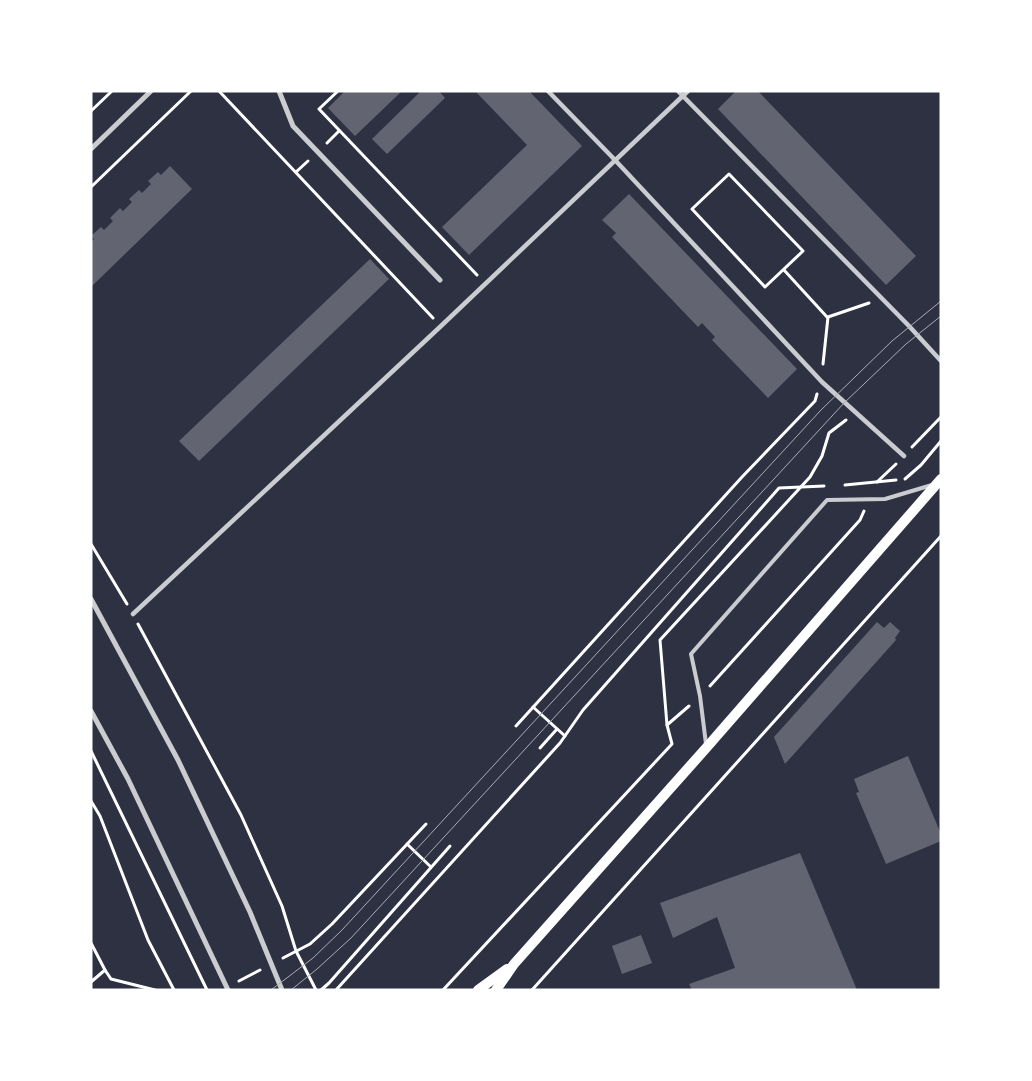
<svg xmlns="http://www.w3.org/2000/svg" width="1032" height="1081" font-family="Cabin,sans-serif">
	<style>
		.building { fill: #626471 }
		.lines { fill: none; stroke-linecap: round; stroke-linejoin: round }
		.path { stroke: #fff; stroke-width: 3 }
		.service { stroke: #caccd0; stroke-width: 4 }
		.pedestrian { stroke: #caccd0; stroke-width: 4.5 }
		.minor { stroke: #caccd0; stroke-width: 5 }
		.secondary { stroke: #fff; stroke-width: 10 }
		.tram { stroke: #abadb3; stroke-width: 1 }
	</style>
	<rect width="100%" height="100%" fill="#2d3142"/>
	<!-- building -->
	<g class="building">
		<path d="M345,91H402L355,136L328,108Z"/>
		<path d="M421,91H439L445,98L387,154L372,139Z"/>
		<path d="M475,91H529L582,146L469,255L442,227L527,145Z"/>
		<path d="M736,91H758L916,256L886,285L718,109Z"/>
		<path d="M170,166L192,189L91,287V242L94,239L91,236L101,227L104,230L113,221L110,218L120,208L123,211L132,202L129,199L139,190L142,193L151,184L148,181L158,172L161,175Z"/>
		<path d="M629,194L797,369L768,398L712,340L715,337L702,323L698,327L612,237L616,233L602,220Z"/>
		<path d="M370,259L389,279L199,461L179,441Z"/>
		<path d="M877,622L884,628L890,622L900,631L895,638L896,640L785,764L774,737Z"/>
		<path d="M908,756L941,834V841L886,864L856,793L859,792L854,779Z"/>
		<path d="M800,853L857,990H692L689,984L735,968L717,917L673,938L660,903Z"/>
		<path d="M641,935L652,963L622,974L612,946Z"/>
	</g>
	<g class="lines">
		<!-- path -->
		<g class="path">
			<path d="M219,91L433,318"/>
			<path d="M338,91L319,109L477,275"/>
			<path d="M91,111L112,91"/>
			<path d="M327,143L339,131"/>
			<path d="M296,172L308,161"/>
			<path d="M729,174L803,251L765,287L692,209Z"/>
			<path d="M91,187L191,91"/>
			<path d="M784,270L827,317"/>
			<path d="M823,364L828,317L869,303"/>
			<path d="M912,447L941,417"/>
			<path d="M905,479L921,465L941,441"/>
			<path d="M877,482L896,464"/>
			<path d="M845,485L896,480"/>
			<path d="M91,544L127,604"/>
			<path d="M138,624L241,815L282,906L296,951L316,990"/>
			<path d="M710,686L860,520L864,511"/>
			<path d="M689,706L667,725L660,640L810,477L822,456L829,433L846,420"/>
			<path d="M533,707L565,736"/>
			<path d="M516,726L742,477L815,401L817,394"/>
			<path d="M540,748L557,729"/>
			<path d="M91,751L207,990"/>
			<path d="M91,801L100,816L148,940L174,990"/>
			<path d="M407,844L431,867"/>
			<path d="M91,943L105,970"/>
			<path d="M283,958L310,944L332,924L426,824"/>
			<path d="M239,981L260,970"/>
			<path d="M91,982L105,970L111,979L155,990"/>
			<path d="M321,990L329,983L450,846"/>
			<path d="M336,990L560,743L583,710L779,488L824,486"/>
			<path d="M443,990L672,744L667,725"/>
			<path d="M532,990L941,536"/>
		</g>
		<!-- service -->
		<path class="service" d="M706,744L700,696L691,654L827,500L885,499L932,485"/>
		<!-- pedestrian -->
		<g class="pedestrian">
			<path d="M548,91L615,160L822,382L904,456"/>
			<path d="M678,91L909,326L941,361"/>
			<path d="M133,614L441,326L688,91"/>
		</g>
		<!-- minor -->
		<g class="minor">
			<path d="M279,91L293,126L440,280"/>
			<path d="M91,149L151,91"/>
			<path d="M91,599L178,760L250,912L282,990"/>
			<path d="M91,711L128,779L228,990"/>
		</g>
		<!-- secondary -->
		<g class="secondary">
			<path d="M478,990L507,969"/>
			<path d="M496,990L514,964L707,747L941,479"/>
		</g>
		<!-- tram -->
		<g class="tram">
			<path d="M271,990L313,958L342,930L821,410L892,341L941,301"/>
			<path d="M291,990L317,969L351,938L844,403L906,344L941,316"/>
		</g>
	</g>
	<!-- border -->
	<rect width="1032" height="1081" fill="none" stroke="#ffffff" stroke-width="185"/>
</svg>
